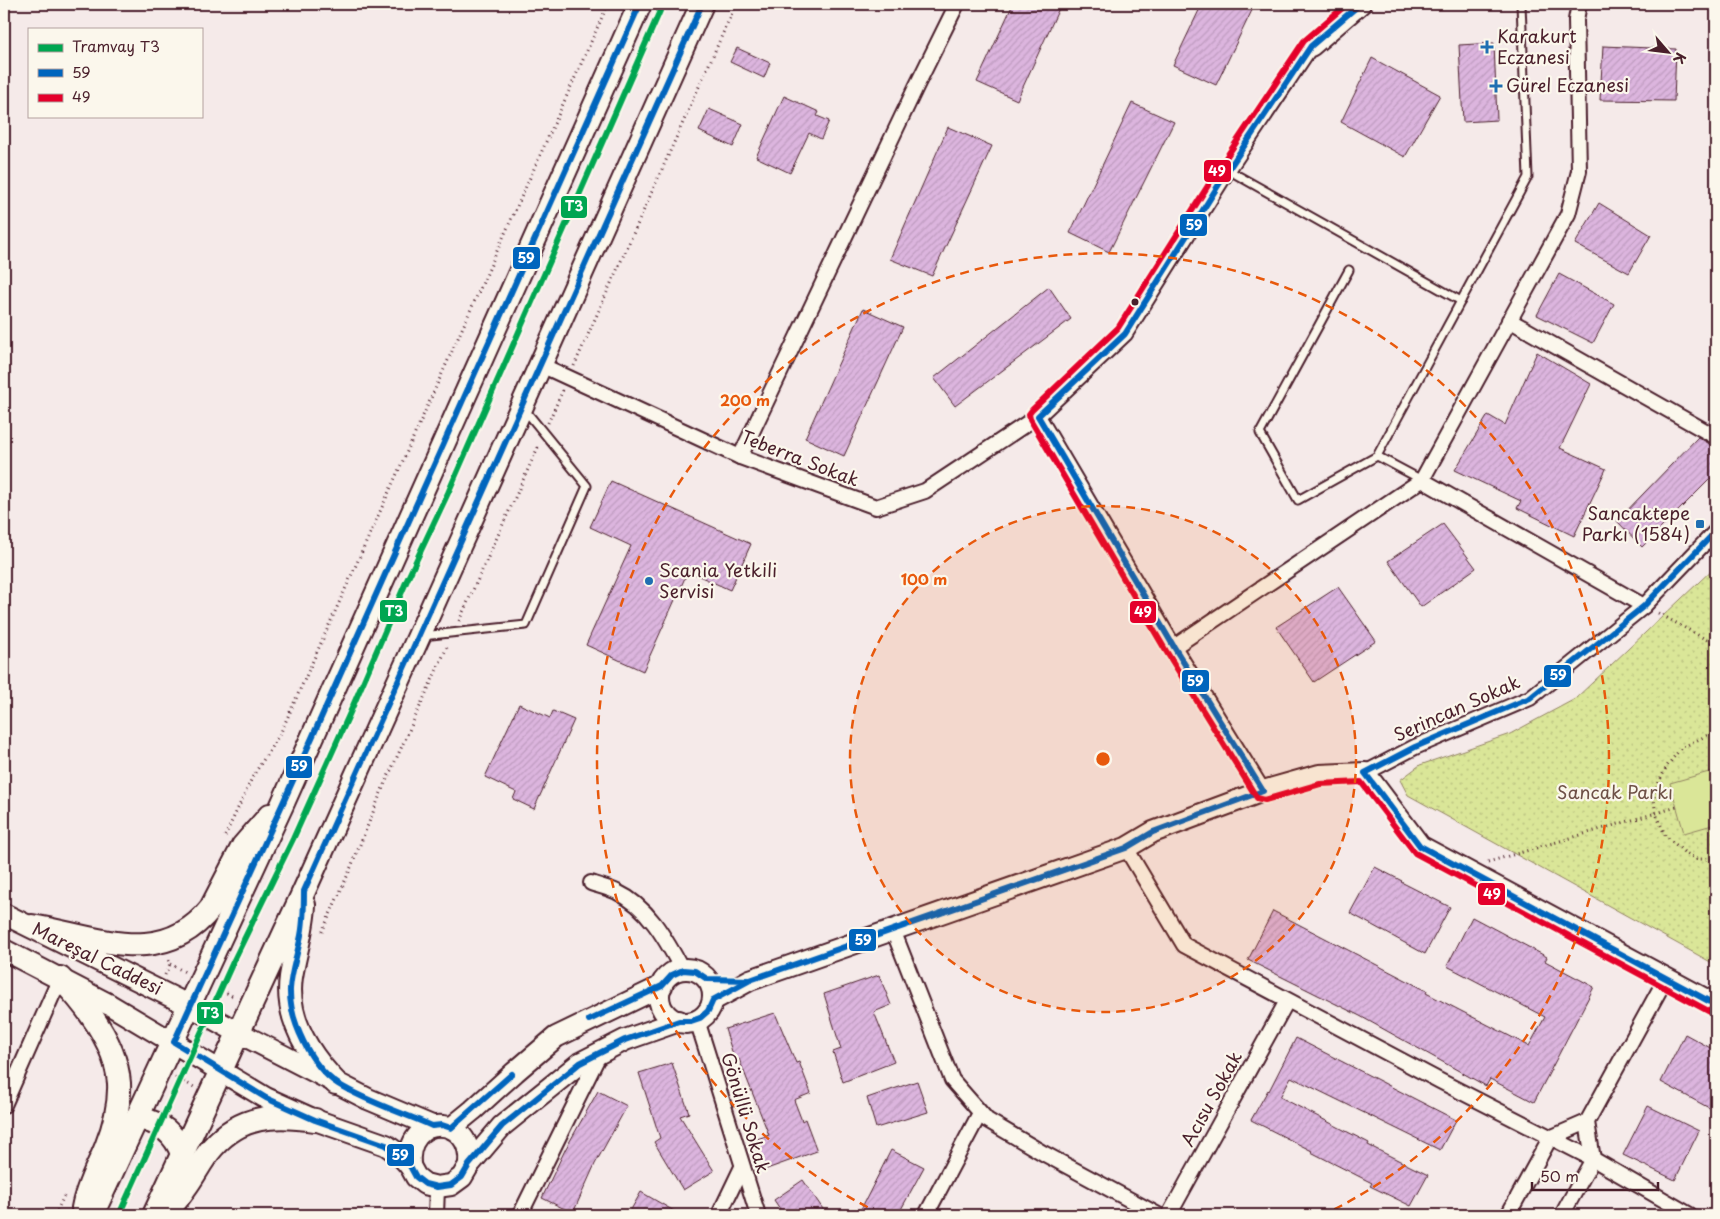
<svg xmlns="http://www.w3.org/2000/svg" width="1720" height="1219" font-family="'Playpen Sans',sans-serif">
	<style>
		.grass { fill: url(#grass-dots); stroke: #928262 }
		.pitch { fill: #dae698; stroke: #928262 }
		.building { fill: url(#building-hatch); stroke: #4a1f2b }
		.lines { fill: none; stroke-linecap: round; stroke-linejoin: round }
		.lane-casing { stroke: #4a1f2b; stroke-width: 11 }
		.street-casing { stroke: #4a1f2b; stroke-width: 18 }
		.secondary-casing { stroke: #4a1f2b; stroke-width: 24 }
		.primary-casing { stroke: #4a1f2b; stroke-width: 26 }
		.path { stroke: #4a1f2b; stroke-width: 3; stroke-dasharray: 1 4; stroke-linecap: butt }
		.lane { stroke: #fbf7ec; stroke-width: 7 }
		.street { stroke: #fbf7ec; stroke-width: 14 }
		.secondary { stroke: #fbf7ec; stroke-width: 20 }
		.primary { stroke: #fbf7ec; stroke-width: 22 }
		.bus-1-casing { stroke: #fbf7ec; stroke-width: 10 }
		.bus-2-casing { stroke: #fbf7ec; stroke-width: 10 }
		.bus-1 { stroke: #0065bd; stroke-width: 6 }
		.bus-2 { stroke: #e4002b; stroke-width: 6 }
		.tram-1-casing { stroke: #fbf7ec; stroke-width: 10 }
		.tram-1 { stroke: #00a651; stroke-width: 6 }
		.ring { fill: none; stroke: #e8590c; stroke-width: 2.5; stroke-dasharray: 9 6 }
		.poi-dot { fill: #1f6fb2; stroke: #fbf7ec; stroke-width: 2 }
		.bus-dot { fill: #4a1f2b; stroke: #fbf7ec; stroke-width: 2 }
		.labels { text-anchor: middle; stroke-width: 4.5; stroke-linejoin: round; paint-order: stroke }
		.poi-label { font-size: 18px; fill: #4a1f2b; stroke: #fbf7ec; text-anchor: start }
		.street-label { font-size: 18px; fill: #4a1f2b; stroke: #fbf7ec }
		.park-label { font-size: 18px; fill: #6e5146; stroke: #fbf7ec }
		.centre { fill: #e8590c; stroke: #fbf7ec; stroke-width: 2.5 }
		.ring-label { font-size: 15px; text-anchor: middle; font-weight: bold; fill: #e8590c; stroke: #fbf7ec; stroke-width: 4.5; stroke-linejoin: round; paint-order: stroke }
		.line-badge { stroke: #fbf7ec; stroke-width: 2 }
		.badge-label { font-size: 14px; text-anchor: middle; font-weight: bold; fill: #fff }
	</style>
	<defs>
		<pattern id="grass-dots" width="8" height="8" patternUnits="userSpaceOnUse" patternTransform="scale(1.25)"><rect width="8" height="8" fill="#dae698"/><path d="M2 2h.1M6 6h.1" fill="none" stroke="#bdc583" stroke-width="1.8" stroke-linecap="round"/></pattern>
		<pattern id="building-hatch" width="6" height="6" patternUnits="userSpaceOnUse" patternTransform="scale(1.25)"><rect width="6" height="6" fill="#dcb5de"/><path d="M-1 1l2-2M0 6l6-6M5 7l2-2" fill="none" stroke="#be9bbf"/></pattern>
	</defs>
	<rect width="100%" height="100%" fill="#f5eae9"/>
	<filter id="ink" filterUnits="userSpaceOnUse"><feTurbulence type="fractalNoise" baseFrequency=".02" numOctaves="2"/><feDisplacementMap in="SourceGraphic" scale="10" xChannelSelector="R" yChannelSelector="G"/><feConvolveMatrix kernelMatrix="1 2 1 2 8 2 1 2 1" color-interpolation-filters="sRGB"/></filter>
	<g filter="url(#ink)">
		<!-- grass -->
		<path class="grass" d="M1716,566V965L1408,795L1400,780L1420,765L1510,734L1575,699Z"/>
		<!-- pitch -->
		<path class="pitch" d="M1716,770V824L1684,833L1670,783Z"/>
		<!-- building -->
		<g class="building">
			<path d="M1013,4H1061L1017,100L977,82Z"/>
			<path d="M1202,4H1255L1216,85L1173,65Z"/>
			<path d="M1494,43L1497,120L1463,122L1459,45Z"/>
			<path d="M1603,46L1676,49L1674,101L1600,100Z"/>
			<path d="M737,48L770,63L764,78L730,62Z"/>
			<path d="M1372,58L1440,95L1405,157L1341,122Z"/>
			<path d="M784,96L819,112L817,116L829,121L821,139L809,133L790,173L756,157Z"/>
			<path d="M1132,103L1174,122L1109,252L1070,233Z"/>
			<path d="M709,109L743,124L733,147L699,131Z"/>
			<path d="M948,127L992,146L932,276L890,259Z"/>
			<path d="M1599,203L1651,235L1629,273L1575,244Z"/>
			<path d="M1559,274L1614,304L1593,343L1537,315Z"/>
			<path d="M1049,287L1071,319L955,406L934,378Z"/>
			<path d="M863,309L903,327L844,456L805,438Z"/>
			<path d="M1537,352L1591,384L1560,448L1606,469L1574,536L1517,508L1521,501L1455,470L1488,415L1505,425Z"/>
			<path d="M1698,437L1708,443L1716,451V473L1642,547L1617,521Z"/>
			<path d="M611,481L751,544L730,590L688,571L643,671L586,645L631,546L590,527Z"/>
			<path d="M1443,524L1476,568L1421,607L1388,561Z"/>
			<path d="M1338,587L1376,641L1314,682L1276,627Z"/>
			<path d="M519,704L550,718L553,711L574,720L534,809L513,799L516,792L485,777Z"/>
			<path d="M1375,867L1402,881L1401,882L1450,907L1425,954L1350,913Z"/>
			<path d="M1273,911L1427,991L1426,993L1529,1046L1545,1017L1447,966L1472,917L1547,957L1545,961L1594,987L1534,1102L1490,1079L1486,1086L1360,1016L1248,960Z"/>
			<path d="M879,975L891,1005L874,1012L894,1062L843,1082L833,1052L841,1049L824,994Z"/>
			<path d="M775,1013L796,1063L799,1062L811,1093L794,1100L802,1121L805,1119L817,1151L764,1170L754,1140L769,1135L739,1059L735,1061L725,1029Z"/>
			<path d="M1685,1034L1716,1051V1099L1711,1109L1661,1082Z"/>
			<path d="M1296,1038L1456,1120L1440,1150L1291,1077L1280,1097L1369,1143L1368,1145L1428,1175L1411,1206L1370,1186L1372,1183L1311,1152L1312,1151L1251,1120L1268,1090L1269,1091Z"/>
			<path d="M672,1063L689,1113L680,1116L714,1171L683,1190L654,1142L660,1138L639,1073Z"/>
			<path d="M917,1081L928,1112L876,1128L867,1098Z"/>
			<path d="M598,1091L627,1106L595,1164L573,1213L542,1198L565,1150Z"/>
			<path d="M1648,1106L1699,1131L1675,1180L1623,1155Z"/>
			<path d="M891,1150L924,1167L898,1215H858Z"/>
			<path d="M803,1180L827,1215H784L774,1200Z"/>
			<path d="M641,1192L681,1215H628Z"/>
		</g>
		<g class="lines">
			<!-- lane casing -->
			<g class="lane-casing">
				<g id="lane">
					<path d="M1228,170L1461,301"/>
					<path d="M1349,270L1260,433L1298,500L1377,456L1528,177L1521,4"/>
					<path d="M1377,456L1422,480"/>
					<path d="M422,636L526,625L587,486L525,410"/>
				</g>
			</g>
			<!-- street casing -->
			<g class="street-casing">
				<g id="street">
					<path d="M1509,320L1716,437"/>
					<path d="M541,365L740,457L876,507L925,491L1038,416L1125,334L1228,170L1311,46"/>
					<path d="M1038,416L1174,647L1263,791"/>
					<path d="M740,457L916,87L957,4"/>
					<path d="M1422,480L1644,606"/>
					<path d="M1174,647L1422,480L1568,214L1579,171L1576,20L1579,4"/>
					<path d="M1365,773L1415,747L1530,698L1644,606L1716,531"/>
					<path d="M1126,848L1184,945L1440,1081L1593,1159L1690,1215"/>
					<path d="M591,883C599,886 609,888 617,892C649,907 666,940 682,969"/>
					<path d="M893,930L952,1080L987,1120L1043,1153L1158,1215"/>
					<path d="M697,1020L758,1215"/>
					<path d="M4,1105L60,978"/>
					<path d="M436,1215L437,1187"/>
					<path d="M520,1215L600,1053"/>
					<path d="M719,1215L742,1167"/>
					<path d="M926,1215L980,1113"/>
					<path d="M1169,1215L1287,1001"/>
					<path d="M1508,1215L1550,1138L1587,1122"/>
					<path d="M1562,1215L1593,1159L1587,1122L1666,978"/>
				</g>
			</g>
			<!-- secondary casing -->
			<g class="secondary-casing">
				<g id="secondary">
					<path d="M1311,46L1360,4"/>
					<path d="M4,914L190,1006L239,1033L368,1099L432,1126"/>
					<path d="M4,950L110,1005L266,1098L315,1120L386,1145L400,1155L410,1166L416,1177L425,1184L437,1187L451,1185L462,1177L469,1165L502,1126L580,1063L625,1040L679,1021"/>
					<circle cx="686" cy="996" r="27"/>
					<path d="M713,1000L750,980L1126,848L1153,832L1263,791L1319,775L1365,773L1420,846L1716,1005"/>
					<path d="M451,1128L473,1110L515,1072L556,1037L662,986"/>
					<path d="M410,1166C405,1112 474,1113 469,1165"/>
				</g>
			</g>
			<!-- primary casing -->
			<g class="primary-casing">
				<g id="primary">
					<path d="M304,905C303,930 295,952 291,977C285,1018 308,1054 336,1083"/>
					<path d="M32,926C95,936 162,970 211,908L243,846L270,815"/>
					<path d="M60,978C86,1005 116,1044 119,1083C120,1105 114,1127 106,1147C98,1167 87,1186 83,1208"/>
					<path d="M138,1118C159,1122 175,1133 182,1154"/>
					<path d="M92,1215L282,805L640,4"/>
					<path d="M154,1215L304,891L419,636L702,4"/>
					<path d="M164,1215C171,1207 179,1198 185,1188C195,1175 202,1159 213,1147C241,1115 275,1114 315,1120"/>
				</g>
			</g>
			<!-- path -->
			<g class="path">
				<path d="M574,366L736,4"/>
				<path d="M548,423L563,390"/>
				<path d="M1658,613L1716,645"/>
				<path d="M459,621L539,445"/>
				<path d="M1716,731L1681,748L1667,766L1654,792L1655,811L1665,835L1684,852L1696,859H1716"/>
				<path d="M225,836L253,776L281,732L608,4"/>
				<path d="M1488,862L1677,807"/>
				<path d="M322,932L349,872L382,790L448,645"/>
				<path d="M170,964L185,972"/>
				<path d="M165,975L170,964L168,958"/>
				<path d="M218,988L234,997"/>
				<path d="M175,1077L194,1087"/>
				<path d="M55,1215L65,1194"/>
			</g>
			<!-- lane -->
			<use href="#lane" class="lane"/>
			<!-- street -->
			<use href="#street" class="street"/>
			<!-- secondary -->
			<use href="#secondary" class="secondary"/>
			<!-- primary -->
			<use href="#primary" class="primary"/>
			<!-- bus-1 casing -->
			<g class="bus-1-casing">
				<g id="bus-1">
					<path d="M640,4L282,805L174,1042L266,1098L315,1120L386,1145L400,1155L410,1166L416,1177L425,1184L437,1187L451,1185L462,1177L469,1165L502,1126L580,1063L625,1040L679,1021H691L700,1018L708,1011L713,1000L750,980L1126,848L1153,832L1263,791L1174,647L1038,416L1125,334L1228,170L1311,46L1360,4"/>
					<path d="M1716,531L1644,606L1530,698L1415,747L1365,773L1420,846L1716,1005"/>
					<path d="M589,1020L662,986L672,975L683,970L695,971L707,979L750,980"/>
					<path d="M512,1074L451,1128L442,1125L432,1126C403,1113 365,1101 338,1084C311,1067 289,1020 290,989C291,972 297,956 300,940C304,924 304,907 304,891L702,4"/>
				</g>
			</g>
			<!-- bus-2 casing -->
			<g class="bus-2-casing">
				<path id="bus-2" d="M1347,4L1304,41L1221,165L1118,328L1032,410L1029,414L1030,419L1166,651L1257,798L1265,800L1320,784L1361,782L1415,853L1712,1013"/>
			</g>
			<!-- bus-1 -->
			<use href="#bus-1" class="bus-1"/>
			<!-- bus-2 -->
			<use href="#bus-2" class="bus-2"/>
			<!-- tram-1 casing -->
			<g class="tram-1-casing">
				<path id="tram-1" d="M119,1215L233,962L293,839L349,715L407,580L448,493L663,4"/>
			</g>
			<!-- tram-1 -->
			<use href="#tram-1" class="tram-1"/>
		</g>
	</g>
	<!-- distance rings -->
	<circle cx="1103" cy="759" r="253" fill="#e8590c" fill-opacity=".12"/>
	<g class="ring">
		<circle cx="1103" cy="759" r="253"/>
		<path d="M881 1214A506 506 0 1 1 1325 1214"/>
	</g>
	<!-- markers -->
	<g class="poi-dot">
		<path d="M1484.5 39.5h5v5h5v5h-5v5h-5v-5h-5v-5h5z"/>
		<path d="M1493.5 78.5h5v5h5v5h-5v5h-5v-5h-5v-5h5z"/>
		<rect x="1695" y="519" width="10" height="10" rx="2.5"/>
		<circle cx="649" cy="581" r="5"/>
	</g>
	<circle class="bus-dot" cx="1135" cy="302" r="4.5"/>
	<g class="labels">
		<!-- poi labels -->
		<g class="poi-label">
			<text x="1497" y="43">Karakurt<tspan x="1497" dy="21">Eczanesi</tspan></text>
			<text x="1506" y="92">Gürel Eczanesi</text>
			<text x="1690" y="520" text-anchor="end">Sancaktepe<tspan x="1690" dy="21">Parkı (1584)</tspan></text>
			<text x="659" y="577">Scania Yetkili<tspan x="659" dy="21">Servisi</tspan></text>
		</g>
		<!-- street labels -->
		<g class="street-label">
			<text transform="translate(800 459) rotate(21)" y="6">Teberra Sokak</text>
			<text transform="translate(1457 709) rotate(-24)" y="6">Serincan Sokak</text>
			<text transform="translate(97 959) rotate(26)" y="6">Mareşal Caddesi</text>
			<text transform="translate(1212 1099) rotate(-61)" y="6">Acısu Sokak</text>
			<text transform="translate(745 1113) rotate(73)" y="6">Gönüllü Sokak</text>
		</g>
		<!-- park labels -->
		<g class="park-label">
			<text x="1615" y="799">Sancak Parkı</text>
		</g>
	</g>
	<circle cx="1103" cy="759" r="8" class="centre"/>
	<g class="ring-label">
		<text x="745" y="406">200 m</text>
		<text x="924" y="585">100 m</text>
	</g>
	<g class="line-badge">
		<rect x="1203" y="159" width="29" height="24" rx="5" fill="#e4002b"/>
		<rect x="560" y="195" width="28" height="24" rx="5" fill="#00a651"/>
		<rect x="1179" y="213" width="29" height="24" rx="5" fill="#0065bd"/>
		<rect x="512" y="246" width="29" height="24" rx="5" fill="#0065bd"/>
		<rect x="379" y="599" width="29" height="24" rx="5" fill="#00a651"/>
		<rect x="1129" y="600" width="28" height="24" rx="5" fill="#e4002b"/>
		<rect x="1543" y="664" width="29" height="24" rx="5" fill="#0065bd"/>
		<rect x="1181" y="669" width="29" height="24" rx="5" fill="#0065bd"/>
		<rect x="285" y="755" width="28" height="24" rx="5" fill="#0065bd"/>
		<rect x="1477" y="882" width="29" height="24" rx="5" fill="#e4002b"/>
		<rect x="848" y="928" width="29" height="24" rx="5" fill="#0065bd"/>
		<rect x="196" y="1001" width="28" height="24" rx="5" fill="#00a651"/>
		<rect x="386" y="1143" width="29" height="24" rx="5" fill="#0065bd"/>
	</g>
	<g class="badge-label">
		<text x="1217" y="176">49</text>
		<text x="574" y="211">T3</text>
		<text x="1194" y="230">59</text>
		<text x="526" y="263">59</text>
		<text x="394" y="616">T3</text>
		<text x="1143" y="617">49</text>
		<text x="1558" y="680">59</text>
		<text x="1195" y="686">59</text>
		<text x="299" y="771">59</text>
		<text x="1492" y="899">49</text>
		<text x="863" y="945">59</text>
		<text x="210" y="1018">T3</text>
		<text x="400" y="1160">59</text>
	</g>
	<!-- margin -->
	<rect width="1720" height="1219" fill="none" stroke="#fbf7ec" stroke-width="20"/>
	<rect x="10" y="10" width="1700" height="1199" fill="none" stroke="#4a1f2b" stroke-width="2" filter="url(#ink)"/>
	<!-- legend -->
	<rect x="28" y="28" width="175" height="90" fill="#fbf7ec" stroke="#b4a19f"/>
	<rect x="38" y="44" width="25" height="8" fill="#00a651" stroke="#b4a19f"/>
	<text x="72" y="52" font-size="15" fill="#4a1f2b">Tramvay T3</text>
	<rect x="38" y="69" width="25" height="8" fill="#0065bd" stroke="#b4a19f"/>
	<text x="72" y="78" font-size="15" fill="#4a1f2b">59</text>
	<rect x="38" y="94" width="25" height="8" fill="#e4002b" stroke="#b4a19f"/>
	<text x="72" y="102" font-size="15" fill="#4a1f2b">49</text>
	<!-- north arrow -->
	<g transform="translate(1668 52) rotate(118)" stroke="#fbf7ec" stroke-width="4" paint-order="stroke">
	<path d="M0-4L9 19L0 12L-9 19Z" fill="#4a1f2b"/>
	<text y="-8" font-size="14" font-weight="bold" text-anchor="middle" fill="#4a1f2b">K</text>
	</g>
	<!-- scale -->
	<path d="M1532 1182v8h126v-8" fill="none" stroke="#4a1f2b" stroke-width="2.5"/>
	<text x="1540" y="1182" font-size="15" fill="#4a1f2b" stroke="#fbf7ec" stroke-width="4" paint-order="stroke">50 m</text>
</svg>
